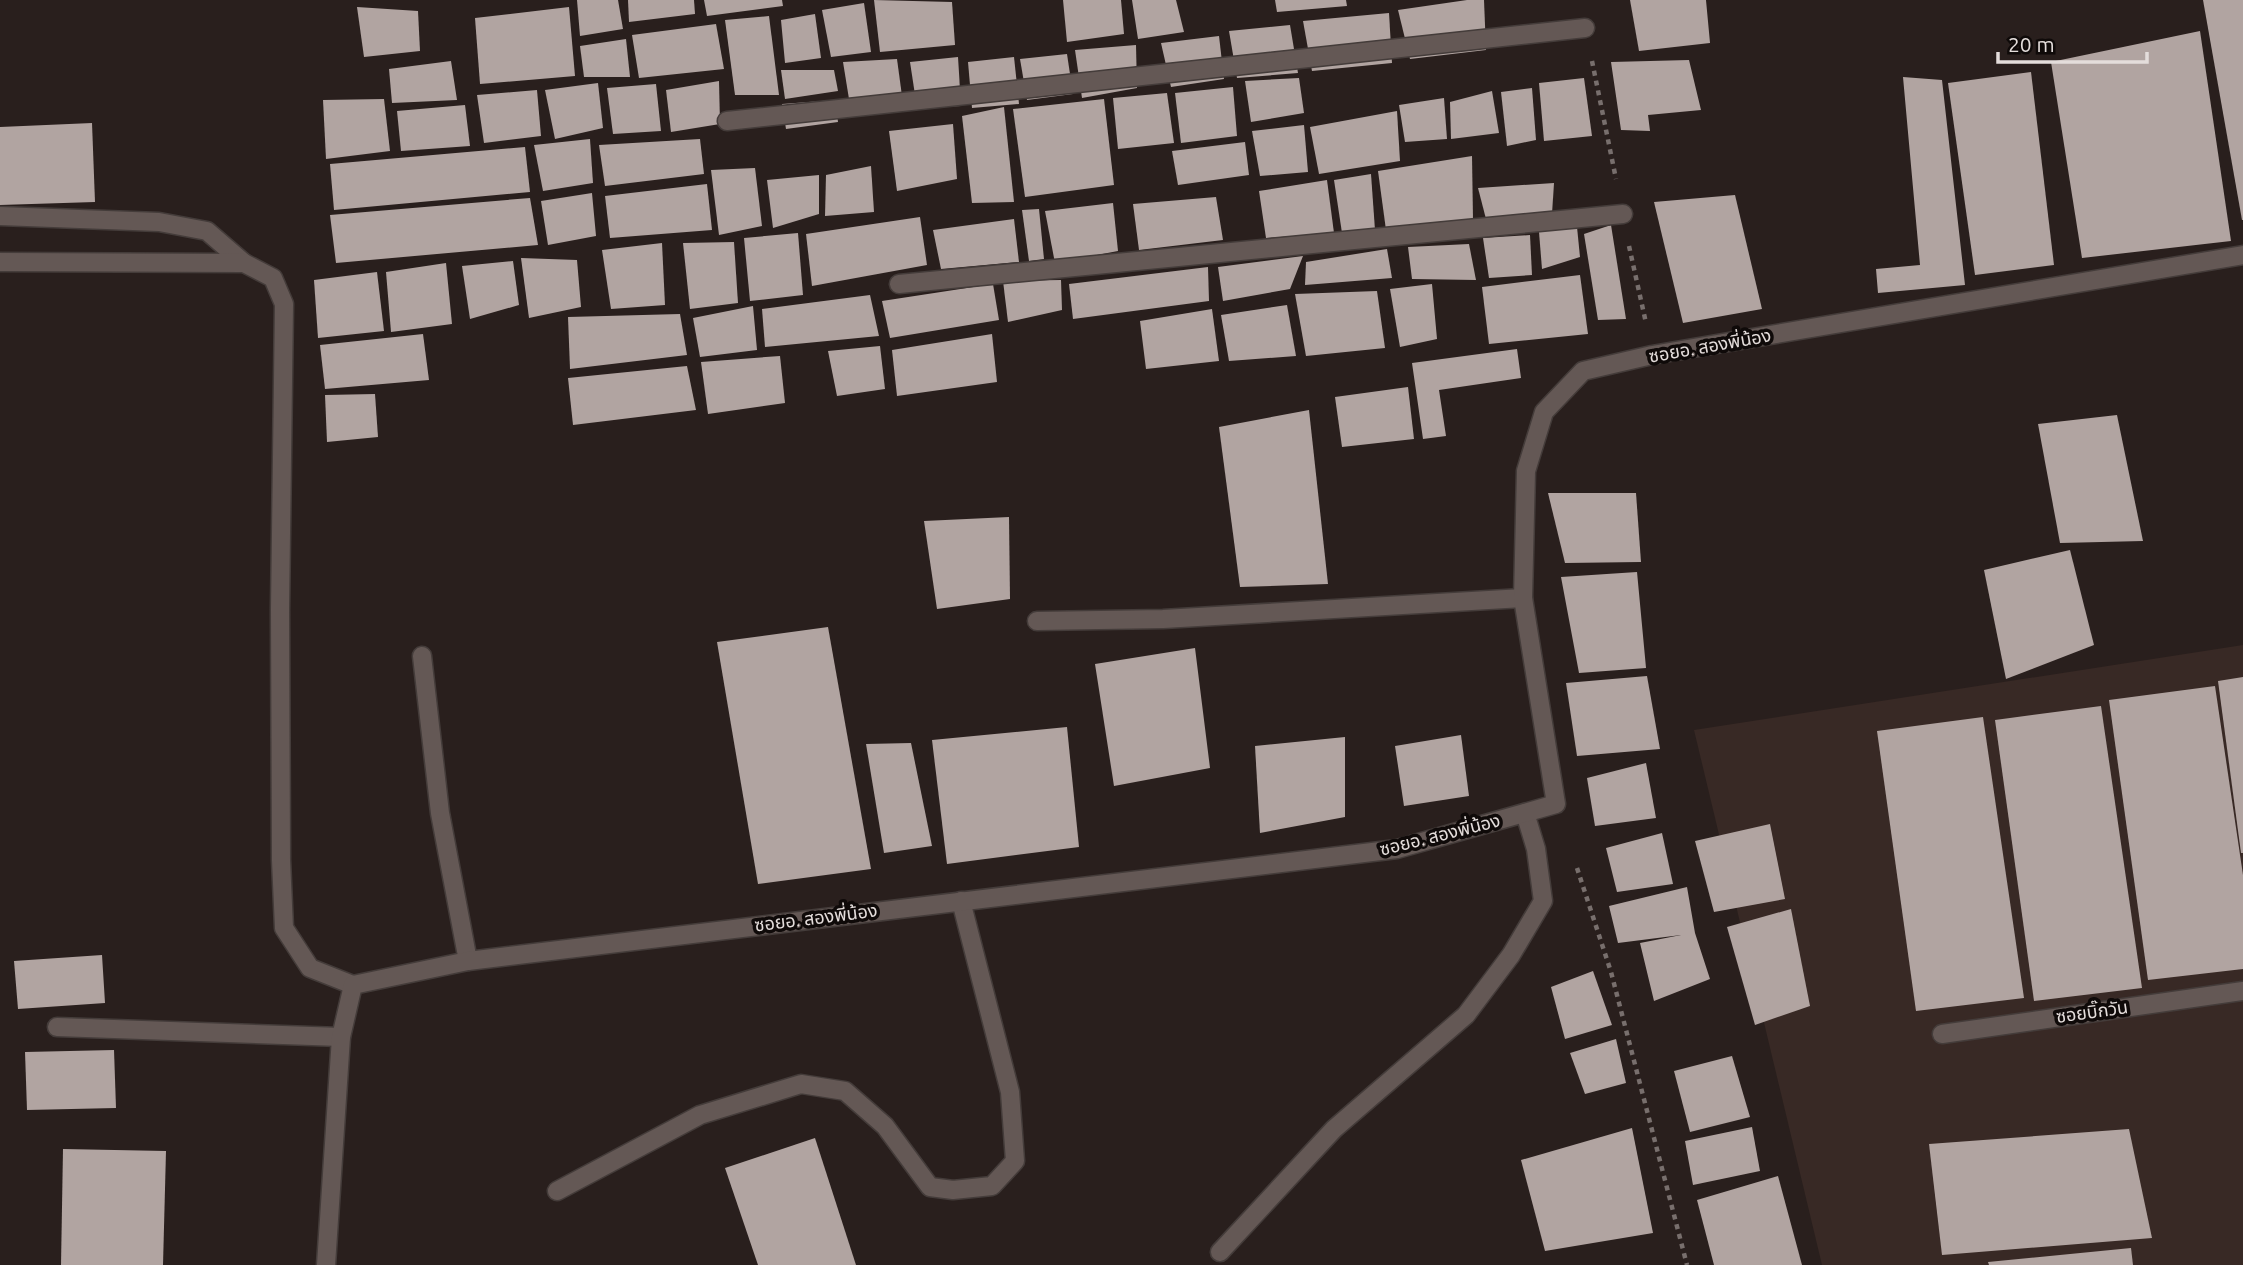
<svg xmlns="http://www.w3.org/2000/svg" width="2243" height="1265" font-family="Ubuntu,'Noto Sans Thai',sans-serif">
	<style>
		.built { fill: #382925 }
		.building { fill: #b1a4a1 }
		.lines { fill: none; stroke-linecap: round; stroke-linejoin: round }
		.minor-casing { stroke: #443c3a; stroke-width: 21 }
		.path { stroke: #786f6d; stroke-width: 4.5; stroke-dasharray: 5 5; stroke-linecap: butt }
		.minor { stroke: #645855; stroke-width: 18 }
		.labels { text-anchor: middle; stroke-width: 7; stroke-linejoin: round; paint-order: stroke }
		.street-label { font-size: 18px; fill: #e4dddb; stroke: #0f0a09 }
	</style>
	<rect width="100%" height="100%" fill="#291f1d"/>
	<!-- built -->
	<path class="built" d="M2243,645V1265H1822L1694,730Z"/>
	<!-- building -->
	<g class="building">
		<path d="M577,0H618L623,29L580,36Z"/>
		<path d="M628,0H694L695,14L629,22Z"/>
		<path d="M704,0H782L783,6L707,16Z"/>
		<path d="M874,0L952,2L955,45L880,52Z"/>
		<path d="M1063,0H1121L1124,34L1067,42Z"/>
		<path d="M1132,0H1176L1184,32L1138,39Z"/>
		<path d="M1275,0H1346L1347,6L1277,12Z"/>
		<path d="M1467,0H1484L1486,50L1410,59L1398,10Z"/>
		<path d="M1630,0H1706L1710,43L1639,51Z"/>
		<path d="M2203,0H2243V220H2242Z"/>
		<path d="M864,3L871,52L831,57L822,10Z"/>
		<path d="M357,7L418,11L420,51L364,57Z"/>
		<path d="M569,7L575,76L480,84L475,18Z"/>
		<path d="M1389,13L1392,63L1312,71L1303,21Z"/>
		<path d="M815,14L821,58L785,63L781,20Z"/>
		<path d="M769,16L779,95H735L725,20Z"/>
		<path d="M716,24L724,69L639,78L632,35Z"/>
		<path d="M1290,25L1298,73L1237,78L1229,31Z"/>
		<path d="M2200,31L2231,241L2082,258L2051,62Z"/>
		<path d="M1219,36L1224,79L1171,87L1161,43Z"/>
		<path d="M626,39L630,77H584L580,46Z"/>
		<path d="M1136,45L1137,88L1082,98L1075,50Z"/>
		<path d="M1067,54L1073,94L1027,100L1020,59Z"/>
		<path d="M958,57L961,106L917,108L910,62Z"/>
		<path d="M1014,57L1019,104L972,108L968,62Z"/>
		<path d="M897,59L902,96L849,99L843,62Z"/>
		<path d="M1689,60L1701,110L1648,115L1650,131L1621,130L1611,62Z"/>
		<path d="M451,61L457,100L392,103L389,69Z"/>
		<path d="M781,70H834L838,91L785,99Z"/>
		<path d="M2031,72L2054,265L1975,275L1948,83Z"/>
		<path d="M1903,77L1942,80L1965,285L1878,293L1876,269L1920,265Z"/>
		<path d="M1299,78L1304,113L1251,122L1245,81Z"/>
		<path d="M1584,78L1592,136L1544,141L1539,83Z"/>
		<path d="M719,81L720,124L671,132L666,90Z"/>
		<path d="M598,83L603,128L555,139L545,90Z"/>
		<path d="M656,84L661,131L613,134L607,88Z"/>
		<path d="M1233,87L1237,136L1181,143L1175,93Z"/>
		<path d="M1532,88L1536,140L1507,146L1501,92Z"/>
		<path d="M537,90L541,136L484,143L477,95Z"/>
		<path d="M1492,91L1499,133L1451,139L1450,102Z"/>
		<path d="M1167,93L1174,143L1118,149L1113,98Z"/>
		<path d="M1444,98L1447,139L1405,142L1399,105Z"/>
		<path d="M384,99L390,151L326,159L323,100Z"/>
		<path d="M1104,99L1114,185L1025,197L1013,109Z"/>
		<path d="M835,100L838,122L786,129L782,104Z"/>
		<path d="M465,105L470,146L401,151L397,111Z"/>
		<path d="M1004,107L1014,202L972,203L962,116Z"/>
		<path d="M1397,111L1400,161L1319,174L1310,127Z"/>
		<path d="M92,123L95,202L0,205V127Z"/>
		<path d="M953,124L957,179L897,191L889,131Z"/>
		<path d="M1304,125L1308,172L1260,176L1252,131Z"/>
		<path d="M590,139L593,183L543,191L534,145Z"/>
		<path d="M700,139L704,174L605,186L599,145Z"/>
		<path d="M1245,142L1249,175L1178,185L1172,151Z"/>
		<path d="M525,147L530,192L334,210L330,164Z"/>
		<path d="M1472,156L1473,220L1386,230L1378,171Z"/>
		<path d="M871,166L874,212L825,216L826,175Z"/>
		<path d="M755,168L762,226L719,235L711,170Z"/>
		<path d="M1371,174L1375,230L1342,233L1334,180Z"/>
		<path d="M819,175V214L773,228L767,180Z"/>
		<path d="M1327,180L1334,233L1266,238L1259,191Z"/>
		<path d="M1554,183L1552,214L1486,219L1478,188Z"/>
		<path d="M707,184L712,230L610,238L605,196Z"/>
		<path d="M592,193L596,236L548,245L541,201Z"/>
		<path d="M1735,195L1762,309L1683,323L1654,202Z"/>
		<path d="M1216,197L1223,240L1139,250L1133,204Z"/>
		<path d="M530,198L538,245L336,263L330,215Z"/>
		<path d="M1113,203L1118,251L1055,263L1045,211Z"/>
		<path d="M1039,209L1044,259L1029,261L1022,210Z"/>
		<path d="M920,217L927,265L812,286L806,234Z"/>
		<path d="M1014,219L1019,262L941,269L933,230Z"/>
		<path d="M1611,225L1626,319L1598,320L1584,234Z"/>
		<path d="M1577,227L1580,257L1542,269L1539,232Z"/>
		<path d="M798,233L803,295L750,301L744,238Z"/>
		<path d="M1530,235L1532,275L1489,278L1483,238Z"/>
		<path d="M734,242L738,303L690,309L683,243Z"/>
		<path d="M662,243L665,305L611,309L602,250Z"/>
		<path d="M1469,244L1476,280L1412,279L1408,247Z"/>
		<path d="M1387,249L1392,278L1305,285L1306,262Z"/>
		<path d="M1303,256L1290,289L1223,301L1218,267Z"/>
		<path d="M521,258L577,260L581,307L529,318Z"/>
		<path d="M513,261L519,305L470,319L462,266Z"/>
		<path d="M446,263L452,324L391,332L386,272Z"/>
		<path d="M1208,267L1209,301L1073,319L1069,284Z"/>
		<path d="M377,272L384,331L318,338L314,280Z"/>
		<path d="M1580,275L1588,334L1489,344L1482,287Z"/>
		<path d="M1061,280L1062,310L1008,322L1003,281Z"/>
		<path d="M993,284L999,320L890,338L882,301Z"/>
		<path d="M1432,284L1437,339L1400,347L1390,289Z"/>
		<path d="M1377,291L1385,348L1306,356L1295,294Z"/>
		<path d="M870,295L879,336L765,347L762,309Z"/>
		<path d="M1287,305L1296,356L1229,361L1221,315Z"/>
		<path d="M753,306L757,350L700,357L693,318Z"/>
		<path d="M1212,309L1219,361L1146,369L1140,321Z"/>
		<path d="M680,314L687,355L570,369L568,317Z"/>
		<path d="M423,334L429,380L325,389L320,345Z"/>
		<path d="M992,334L997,382L897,396L892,350Z"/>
		<path d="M880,346L885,389L837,396L828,351Z"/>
		<path d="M1517,349L1521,378L1439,390L1446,436L1423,439L1412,363Z"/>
		<path d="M780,356L785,403L708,414L701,362Z"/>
		<path d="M687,366L696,410L573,425L568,378Z"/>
		<path d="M1408,387L1414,439L1342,447L1335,397Z"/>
		<path d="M375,394L378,437L327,442L325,395Z"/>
		<path d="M1309,410L1328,584L1240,587L1219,427Z"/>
		<path d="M2117,415L2143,541L2060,543L2038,424Z"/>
		<path d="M1548,493H1636L1641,562L1565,563Z"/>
		<path d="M1009,517L1010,599L937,609L924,521Z"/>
		<path d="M2070,550L2094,645L2006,679L1984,570Z"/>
		<path d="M1637,572L1646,668L1579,673L1561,577Z"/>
		<path d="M828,627L871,869L758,884L717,642Z"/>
		<path d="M1195,648L1210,768L1114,786L1095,664Z"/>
		<path d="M1647,676L1660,749L1577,756L1566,683Z"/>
		<path d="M2243,677V853H2241L2218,681Z"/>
		<path d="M2215,686L2243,875V969L2148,980L2109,700Z"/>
		<path d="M2101,706L2142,988L2034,1001L1995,720Z"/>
		<path d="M1983,717L2024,998L1916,1011L1877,731Z"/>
		<path d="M1067,727L1079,847L947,864L932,740Z"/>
		<path d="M1461,735L1469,796L1404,806L1395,746Z"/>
		<path d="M1345,737V817L1260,833L1255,746Z"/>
		<path d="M911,743L932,846L884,853L866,744Z"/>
		<path d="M1646,763L1656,818L1595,826L1587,778Z"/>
		<path d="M1770,824L1785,899L1714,912L1695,841Z"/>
		<path d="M1662,833L1673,884L1617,892L1606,848Z"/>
		<path d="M1687,887L1695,933L1710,979L1654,1001L1640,943L1681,935L1618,943L1609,906Z"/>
		<path d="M1791,909L1810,1006L1755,1025L1727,927Z"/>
		<path d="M102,955L105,1003L18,1009L14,961Z"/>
		<path d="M1593,971L1612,1025L1565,1039L1551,987Z"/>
		<path d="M1616,1039L1626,1083L1585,1094L1570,1053Z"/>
		<path d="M114,1050L116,1108L27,1110L25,1052Z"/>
		<path d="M1732,1056L1750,1117L1690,1132L1674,1071Z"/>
		<path d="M1752,1127L1760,1171L1693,1185L1685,1141Z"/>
		<path d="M1632,1128L1653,1233L1545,1251L1521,1160Z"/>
		<path d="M2129,1129L2152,1238L1942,1255L1929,1144Z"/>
		<path d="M815,1138L856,1265H758L725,1168Z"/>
		<path d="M63,1149L166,1151L163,1265H61Z"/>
		<path d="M1778,1176L1802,1265H1714L1697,1200Z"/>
		<path d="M2131,1248L2133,1265H1989L1988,1262Z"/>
	</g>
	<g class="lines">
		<!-- minor casing -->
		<g class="minor-casing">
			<g id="minor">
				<path d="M727,121L1585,28"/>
				<path d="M0,216L159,222L207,231L244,263"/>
				<path d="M0,262L244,263L273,278L284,304L280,610L281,860L284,928L310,968L353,985"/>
				<path d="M899,284L1623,214"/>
				<path d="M1037,621L1163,619L1523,598"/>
				<path d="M422,656L440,813L468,961"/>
				<path d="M57,1027L341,1037"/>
				<path d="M1942,1034L2243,991"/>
				<path d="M557,1191L700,1115L801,1084L845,1091L885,1126L930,1187L953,1190L992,1186L1015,1161L1010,1092L961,901"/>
				<path d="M1220,1252L1334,1129L1466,1015L1511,955L1543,901L1536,849L1525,813"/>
				<path d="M326,1265L341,1037L353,985L468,961L1397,849L1556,804L1523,598L1526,471L1544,412L1583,371L1652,355L2243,255"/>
			</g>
		</g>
		<!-- path -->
		<g class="path">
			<path d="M1592,61L1616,179"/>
			<path d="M1629,246L1646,323"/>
			<path d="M1577,868L1611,972L1687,1265"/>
		</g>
		<!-- minor -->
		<use href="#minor" class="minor"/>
	</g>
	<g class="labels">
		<!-- street labels -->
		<g class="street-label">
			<text transform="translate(1710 346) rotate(-10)" y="6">ซอยอ. สองพี่น้อง</text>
			<text transform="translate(1440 835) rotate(-14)" y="6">ซอยอ. สองพี่น้อง</text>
			<text transform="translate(816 918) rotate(-7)" y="6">ซอยอ. สองพี่น้อง</text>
			<text transform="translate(2092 1012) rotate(-8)" y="6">ซอยบิ๊กวัน</text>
		</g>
	</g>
	<!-- scale -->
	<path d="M1998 52v10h149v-10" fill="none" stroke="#e4dddb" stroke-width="3.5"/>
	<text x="2008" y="52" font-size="21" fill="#e4dddb" stroke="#0f0a09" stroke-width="5" paint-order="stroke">20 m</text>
</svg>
